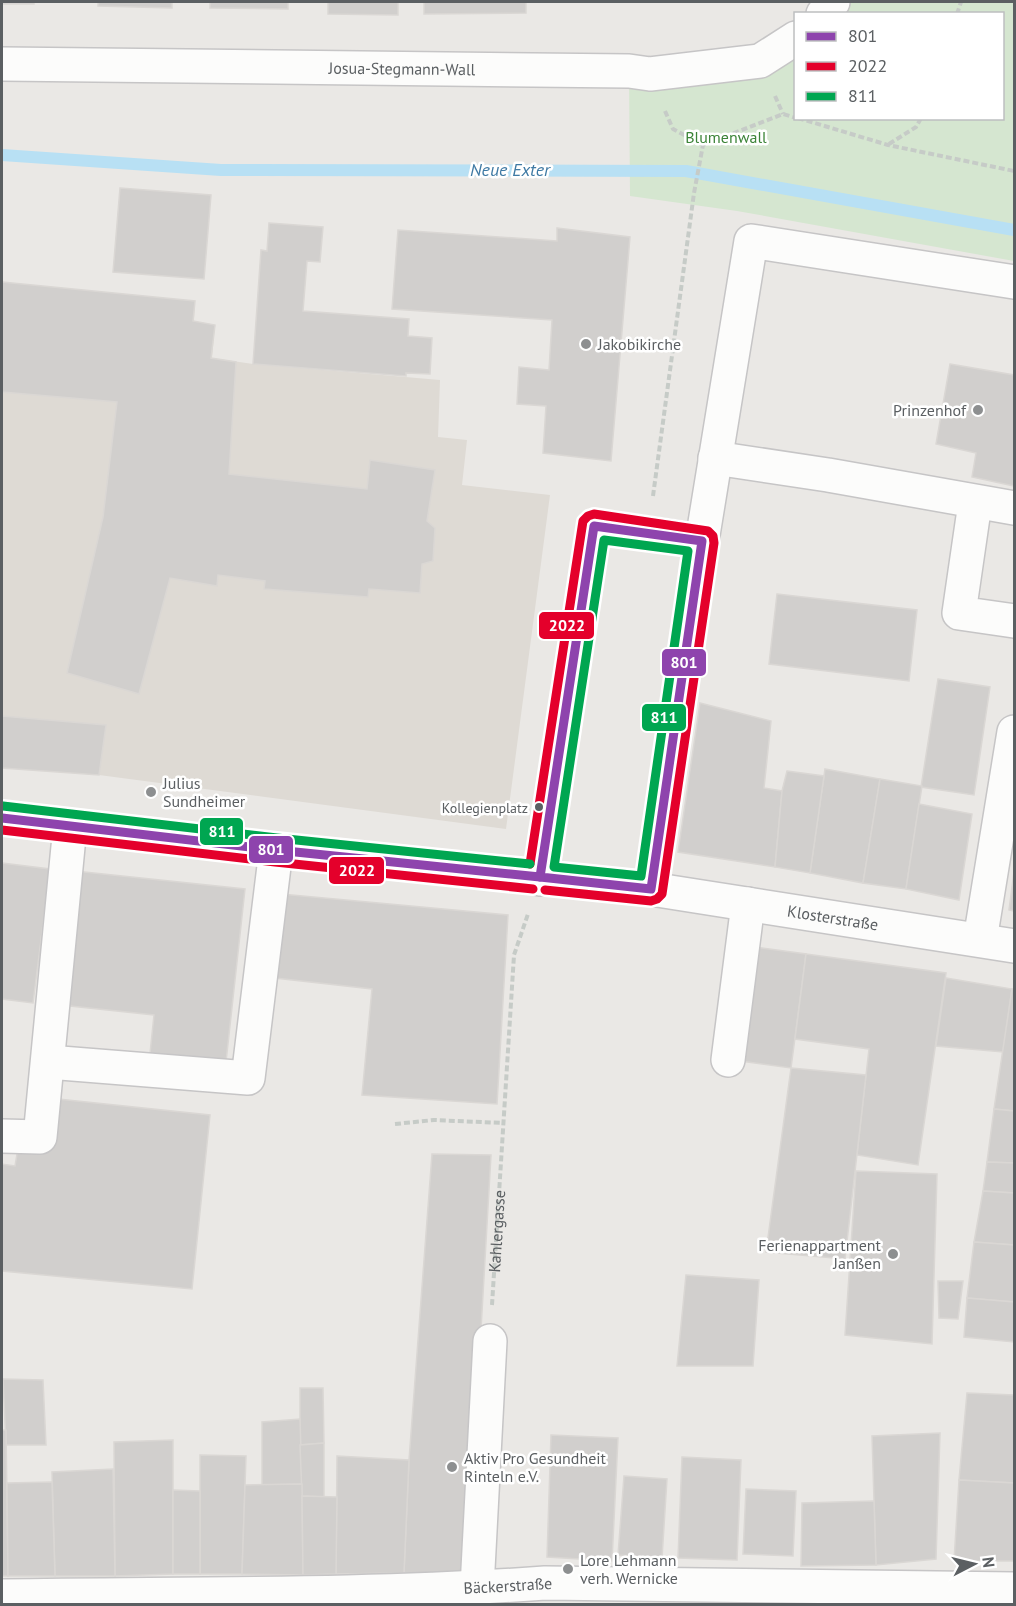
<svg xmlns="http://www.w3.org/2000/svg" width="1016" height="1606" font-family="'PT Sans',sans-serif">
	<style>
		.education { fill: #dedad4 }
		.green { fill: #d5e6d0 }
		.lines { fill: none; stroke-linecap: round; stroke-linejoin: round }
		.stream { stroke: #b8e0f4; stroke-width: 12 }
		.building { fill: #d1cfcd; stroke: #dad7d4; stroke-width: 1.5 }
		.minor-casing { stroke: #c6c5c6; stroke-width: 36 }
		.path { stroke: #c6cbc7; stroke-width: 4; stroke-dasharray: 6 3; stroke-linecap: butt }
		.minor { stroke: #fcfcfb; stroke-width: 33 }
		.bus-1-casing { stroke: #fff; stroke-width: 14 }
		.bus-2-casing { stroke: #fff; stroke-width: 14 }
		.bus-3-casing { stroke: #fff; stroke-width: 14 }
		.bus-1 { stroke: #8e44ad; stroke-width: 9 }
		.bus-2 { stroke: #e4002b; stroke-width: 9 }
		.bus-3 { stroke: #00a651; stroke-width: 9 }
		.poi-dot { fill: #8d8f90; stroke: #fff; stroke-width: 2 }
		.bus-dot { fill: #5b5f62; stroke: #fff; stroke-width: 2 }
		.labels { text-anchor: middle; stroke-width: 5; stroke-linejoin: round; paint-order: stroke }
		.bus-label { font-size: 14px; fill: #5b5f62; stroke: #fff; text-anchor: end }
		.street-label { font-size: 16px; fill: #5b5f62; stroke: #fff }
		.park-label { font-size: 16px; fill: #3c8438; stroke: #fff }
		.poi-label { font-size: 16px; fill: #5b5f62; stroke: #fff; text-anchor: start }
		.water-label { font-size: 18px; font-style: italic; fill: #3f7aa4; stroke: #fff }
		.line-badge { stroke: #fff; stroke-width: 2 }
		.badge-label { font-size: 16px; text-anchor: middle; font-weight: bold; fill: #fff }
	</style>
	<rect width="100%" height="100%" fill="#eae8e5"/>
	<!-- education -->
	<path class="education" d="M2,282L195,301L194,321L215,325L212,358L253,364L440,380L438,437L467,440L462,485L550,495L506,829L99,775L105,725L2,716Z"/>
	<!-- green -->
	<path class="green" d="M825,2H1014V261L737,211L630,196L629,71L795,38L796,118H1002V14L819,13Z"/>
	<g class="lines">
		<!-- stream -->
		<path class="stream" d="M2,155L221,170L686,171L1014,230"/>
	</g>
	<!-- building -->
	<g class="building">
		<rect x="2" y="2" width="32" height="2"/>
		<path d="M98,2H172V8L98,6Z"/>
		<path d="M210,2H288V9L210,8Z"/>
		<path d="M328,2H398V15L328,14Z"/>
		<path d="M424,2H526V13L424,14Z"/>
		<path d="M120,188L211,195L204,279L113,272Z"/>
		<path d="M269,223L323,227L320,262L307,261L303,311L409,319L408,336L432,338L430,374L406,373V376L253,364L261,250L267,251Z"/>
		<path d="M557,228L630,237L611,461L543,453L546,406L517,404L519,367L549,370L552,320L392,309L398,230L557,241Z"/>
		<path d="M2,282L195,301L193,321L215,325L211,358L236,362L229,474L367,489L370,460L435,470L427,521L435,528L433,561L422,564L420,593L369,589L368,597L264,589L265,581L218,575L217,586L170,578L139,694L67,673L103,517L117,402L2,392Z"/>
		<path d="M950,364L1014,375V486L972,477L976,453L936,444Z"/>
		<path d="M777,594L917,610L909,681L769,664Z"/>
		<path d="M938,679L990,687L974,795L921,787Z"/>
		<path d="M700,703L771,721L764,788L782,791L775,867L678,852Z"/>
		<path d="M2,716L106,725L99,775L2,768Z"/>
		<path d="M825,769L880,779L863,883L810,873Z"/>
		<path d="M787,771L824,776L810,873L775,867L782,791Z"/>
		<path d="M880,779L922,786L906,889L863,883Z"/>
		<path d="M919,804L972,814L959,900L906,889Z"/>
		<path d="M2,863L50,869L33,1003L2,999Z"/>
		<path d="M75,871L245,889L225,1071L149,1063L154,1015L61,1005Z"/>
		<path d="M1014,872V911L1009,910Z"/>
		<path d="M281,894L508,915L497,1104L362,1095L372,989L275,978Z"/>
		<path d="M748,946L806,954L791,1068L733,1060Z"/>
		<path d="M806,954L946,973L918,1165L857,1155L869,1049L795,1039Z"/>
		<path d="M946,978L1012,989L1003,1052L936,1046Z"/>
		<path d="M1012,989H1014V1111L994,1109Z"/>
		<path d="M791,1068L866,1075L845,1259L766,1252Z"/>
		<path d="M58,1099L210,1115L192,1289L2,1271V1164L15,1166L19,1142Z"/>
		<path d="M994,1109L1014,1111V1163L987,1162Z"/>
		<path d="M432,1154L491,1155L467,1573H404L409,1460Z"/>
		<path d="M987,1162L1014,1163V1193L983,1191Z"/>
		<path d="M856,1171L937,1174L932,1344L845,1335Z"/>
		<path d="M983,1191L1014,1193V1245L974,1242Z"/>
		<path d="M974,1242L1014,1245V1302L967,1298Z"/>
		<path d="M686,1275L759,1280L753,1366H677Z"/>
		<path d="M938,1281H963L958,1319L939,1318Z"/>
		<path d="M967,1298L1014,1302V1342L964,1337Z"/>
		<path d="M3,1379L43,1380L46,1445H6Z"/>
		<path d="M300,1388H323L324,1443L300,1445Z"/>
		<path d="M967,1393L1014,1395V1483L959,1480Z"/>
		<path d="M300,1419L302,1484L262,1485V1422Z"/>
		<path d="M2,1430H6L8,1576H2Z"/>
		<path d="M940,1433L936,1559L876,1565L872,1436Z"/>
		<path d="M551,1435L618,1438L612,1561L547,1557Z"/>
		<path d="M173,1440V1574L115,1576L114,1442Z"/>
		<path d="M324,1443V1497L302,1496L300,1445Z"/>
		<path d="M200,1455L246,1456L242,1574H200Z"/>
		<path d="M337,1456L409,1460L404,1573L336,1574Z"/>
		<path d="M682,1457L741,1460L737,1560L678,1558Z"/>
		<path d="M113,1469L115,1576H55L52,1472Z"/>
		<path d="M624,1476L667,1479L662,1558L618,1555Z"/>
		<path d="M959,1480L1014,1483V1561H954Z"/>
		<path d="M52,1482L55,1576H8L7,1483Z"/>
		<path d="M302,1484L303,1575L242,1574L245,1485Z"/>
		<path d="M746,1489L796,1491L793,1556L743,1554Z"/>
		<path d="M173,1490L200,1491V1574H173Z"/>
		<path d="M302,1496L337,1497L336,1574L303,1575Z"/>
		<path d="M874,1501L876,1565L801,1566L802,1503Z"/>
	</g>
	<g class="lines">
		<!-- minor casing -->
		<g class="minor-casing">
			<g id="minor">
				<path d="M823,14L833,2"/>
				<path id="s2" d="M2,64L629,71L650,74L760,61L796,38"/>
				<path d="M715,458L828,475L1014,508"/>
				<path d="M975,503L959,613L1014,621"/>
				<path id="s3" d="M2,818L276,850L651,889L1014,946"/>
				<path d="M540,879L594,526L702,541"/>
				<path d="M651,889L702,541L751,241L1014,282"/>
				<path d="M980,940L1014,732"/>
				<path d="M728,1060L748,904"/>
				<path d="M48,1062L248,1078L276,850"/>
				<path d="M2,1136L40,1137L70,826"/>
				<path d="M477,1588L490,1341"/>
				<path id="s4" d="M2,1596C182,1593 364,1596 545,1583L1014,1589"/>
			</g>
		</g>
		<!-- path -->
		<g class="path">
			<path d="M957,14L961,2"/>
			<path d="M775,96L783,114"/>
			<path d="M665,111L673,129L703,145"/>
			<path d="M798,118L888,145L1014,171"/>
			<path d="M889,144L916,127L921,118"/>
			<path d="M653,496L694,193L703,145L783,114L796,118"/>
			<path d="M395,1124L434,1120L504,1123"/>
			<path id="s1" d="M492,1305L514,955L528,914"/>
		</g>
		<!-- minor -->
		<use href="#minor" class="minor"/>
		<!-- bus-1 casing -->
		<g class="bus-1-casing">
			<g id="bus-1">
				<path d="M594,526L702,541L651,889L540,877Z"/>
				<path d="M2,818L276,850L540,877"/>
			</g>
		</g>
		<!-- bus-2 casing -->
		<g class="bus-2-casing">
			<g id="bus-2">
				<path d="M2,830L275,862L533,889"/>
				<path d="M530,864L583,521L588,516L594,514L708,531L713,536L714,543L662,894L657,899L651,901L545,890"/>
			</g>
		</g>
		<!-- bus-3 casing -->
		<g class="bus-3-casing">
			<g id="bus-3">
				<path d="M604,540L688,551L641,876L554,867Z"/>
				<path d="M3,806L277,838L530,864"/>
			</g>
		</g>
		<!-- bus-1 -->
		<use href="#bus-1" class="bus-1"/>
		<!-- bus-2 -->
		<use href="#bus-2" class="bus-2"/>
		<!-- bus-3 -->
		<use href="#bus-3" class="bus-3"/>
	</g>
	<!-- markers -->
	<g class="poi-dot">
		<circle cx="586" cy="344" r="6"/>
		<circle cx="978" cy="410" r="6"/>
		<circle cx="151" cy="792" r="6"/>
		<circle cx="893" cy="1254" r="6"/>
		<circle cx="452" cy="1467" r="6"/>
		<circle cx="568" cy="1569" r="6"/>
	</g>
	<circle class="bus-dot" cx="539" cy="807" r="5"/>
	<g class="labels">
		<!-- bus labels -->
		<g class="bus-label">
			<text x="528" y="813">Kollegienplatz</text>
		</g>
		<!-- street labels -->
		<g class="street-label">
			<text dy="6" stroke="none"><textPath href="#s2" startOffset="400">Josua-Stegmann-Wall</textPath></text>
			<text dy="6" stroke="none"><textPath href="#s3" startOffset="837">Klosterstraße</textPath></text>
			<text dy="6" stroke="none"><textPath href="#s1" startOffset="74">Kahlergasse</textPath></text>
			<text dy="6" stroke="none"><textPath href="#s4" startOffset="506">Bäckerstraße</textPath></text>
		</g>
		<!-- park labels -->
		<g class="park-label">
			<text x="726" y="143">Blumenwall</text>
		</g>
		<!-- poi labels -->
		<g class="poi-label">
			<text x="598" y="350">Jakobikirche</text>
			<text x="966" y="416" text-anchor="end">Prinzenhof</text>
			<text x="163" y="789">Julius<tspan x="163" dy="18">Sundheimer</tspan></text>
			<text x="881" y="1251" text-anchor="end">Ferienappartment<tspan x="881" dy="18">Janßen</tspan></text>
			<text x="464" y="1464">Aktiv Pro Gesundheit<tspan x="464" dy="18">Rinteln e.V.</tspan></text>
			<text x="580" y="1566">Lore Lehmann<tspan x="580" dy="18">verh. Wernicke</tspan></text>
		</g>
		<!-- water labels -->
		<g class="water-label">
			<text x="510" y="176">Neue Exter</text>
		</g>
	</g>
	<g class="line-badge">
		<rect x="538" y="611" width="57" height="29" rx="6" fill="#e4002b"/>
		<rect x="661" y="648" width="46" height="29" rx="6" fill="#8e44ad"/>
		<rect x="641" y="703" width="46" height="29" rx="6" fill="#00a651"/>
		<rect x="199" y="817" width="45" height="29" rx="6" fill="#00a651"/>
		<rect x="248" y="835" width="46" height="29" rx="6" fill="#8e44ad"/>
		<rect x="328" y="856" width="57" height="29" rx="6" fill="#e4002b"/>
	</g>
	<g class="badge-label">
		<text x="567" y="631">2022</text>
		<text x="684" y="668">801</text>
		<text x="664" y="723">811</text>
		<text x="222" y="837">811</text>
		<text x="271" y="855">801</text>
		<text x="357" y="876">2022</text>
	</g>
	<!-- border -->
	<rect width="1016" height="1606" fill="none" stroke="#5b5f62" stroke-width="6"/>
	<!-- legend -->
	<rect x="794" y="12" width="210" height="108" fill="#ffffff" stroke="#bdbfc0" stroke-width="1.5"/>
	<rect x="806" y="32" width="30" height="9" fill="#8e44ad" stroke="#bdbfc0" stroke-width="1.5"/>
	<text x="848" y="42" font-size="18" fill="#5b5f62">801</text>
	<rect x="806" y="62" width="30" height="9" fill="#e4002b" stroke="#bdbfc0" stroke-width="1.5"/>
	<text x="848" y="72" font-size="18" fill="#5b5f62">2022</text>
	<rect x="806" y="92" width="30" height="9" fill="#00a651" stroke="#bdbfc0" stroke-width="1.5"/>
	<text x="848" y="102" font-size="18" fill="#5b5f62">811</text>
	<!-- north arrow -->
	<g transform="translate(974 1564) rotate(83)" stroke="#ffffff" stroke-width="4.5" paint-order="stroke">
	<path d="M0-4.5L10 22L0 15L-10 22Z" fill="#5b5f62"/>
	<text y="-9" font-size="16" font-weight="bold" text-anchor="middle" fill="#5b5f62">N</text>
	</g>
</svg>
